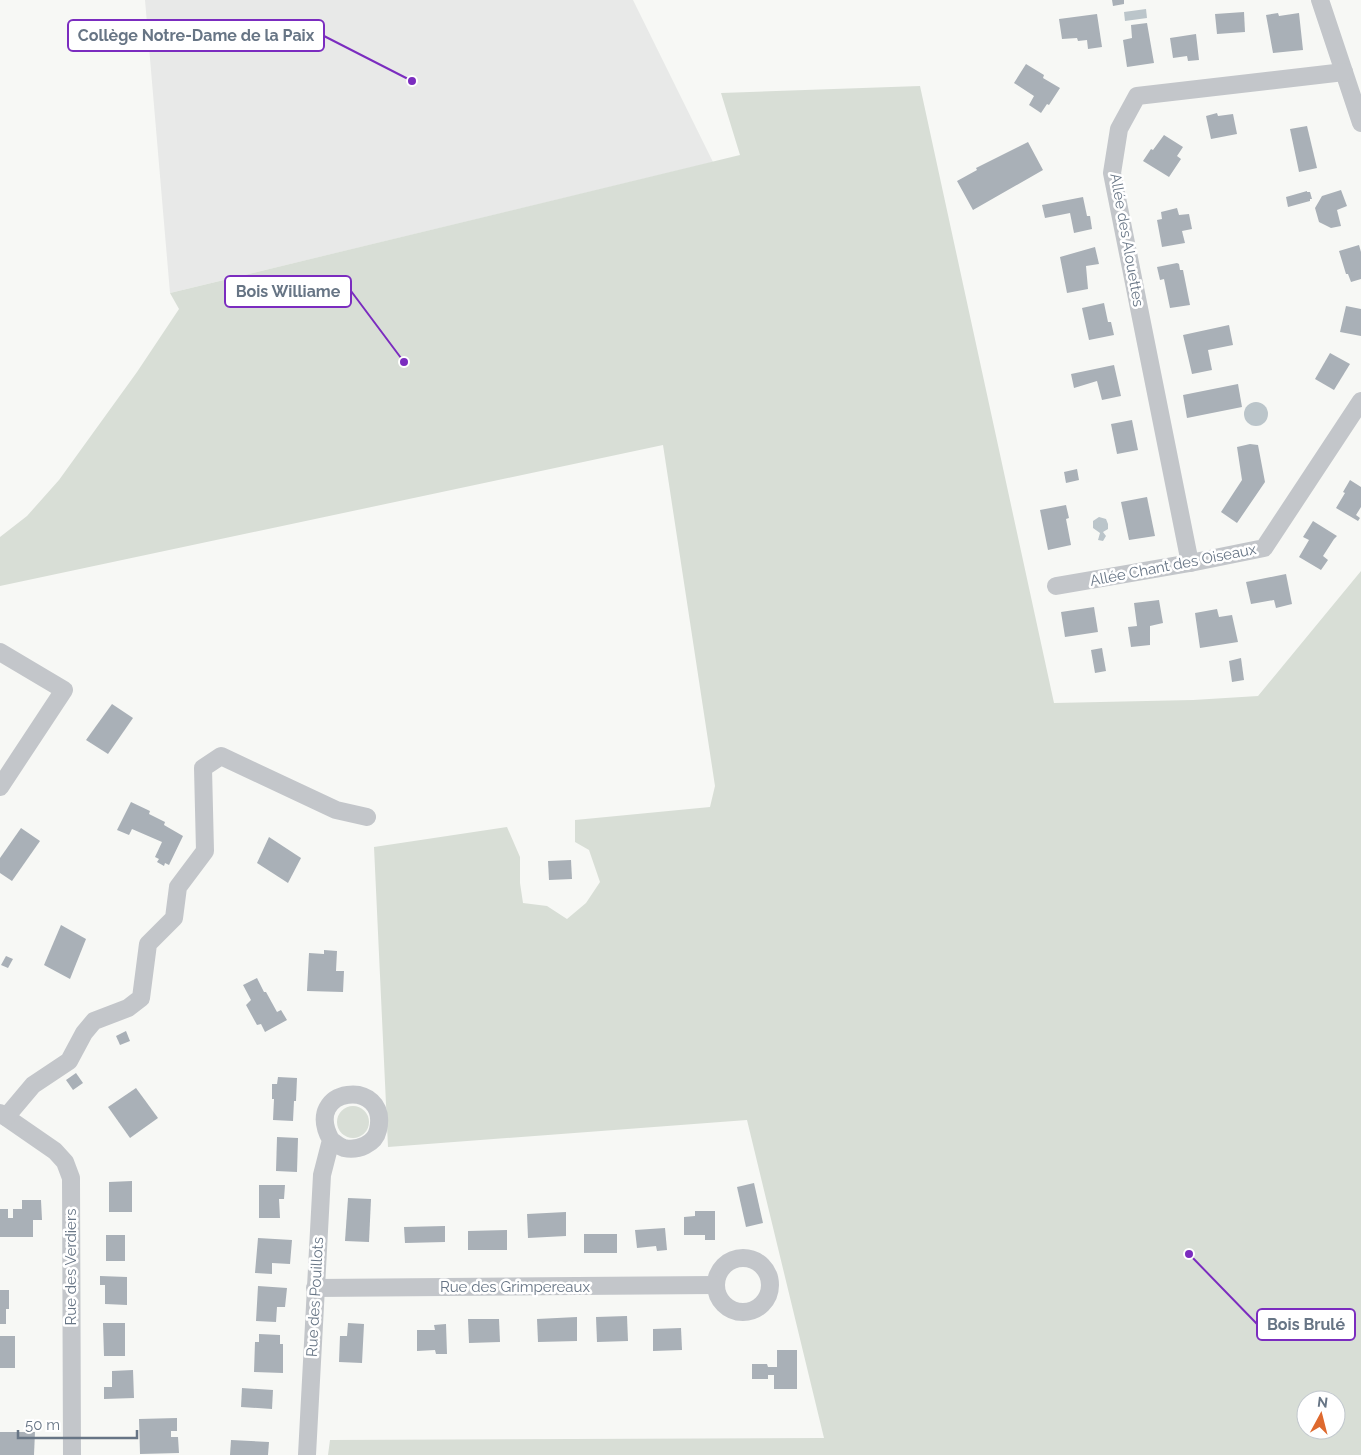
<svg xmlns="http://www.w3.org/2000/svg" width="1361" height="1455" font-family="Raleway,sans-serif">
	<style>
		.built { fill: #e8e9e8 }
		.green { fill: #d8ded6; fill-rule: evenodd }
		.water { fill: #bbc5ca }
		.building { fill: #a9b0b7 }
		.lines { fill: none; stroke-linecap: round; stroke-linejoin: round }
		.minor { stroke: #c3c6ca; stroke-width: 18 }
		.labels { text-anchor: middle; stroke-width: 5; stroke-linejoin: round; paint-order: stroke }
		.street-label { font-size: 15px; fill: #677585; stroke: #fff }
		.leader { fill: none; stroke: #7b2cbf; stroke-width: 2 }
		.callout-dot { fill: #7b2cbf; stroke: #fff; stroke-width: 2 }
		.callout { fill: #fff; stroke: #7b2cbf; stroke-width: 2 }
		.callout-label { font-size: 16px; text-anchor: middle; font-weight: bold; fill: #677585 }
	</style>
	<rect width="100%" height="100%" fill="#f7f8f5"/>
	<!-- built -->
	<path class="built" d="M145,0H633L713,162L170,293Z"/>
	<!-- green -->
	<g class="green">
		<path d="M920,86L1054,703L1193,700L1258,696L1361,571V1455H328L330,1440L824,1438L747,1120L388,1147L374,847L507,827L520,857V883L523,903L547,906L567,919L586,903L600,882L589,850L575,842V820L710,807L715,786L663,445L0,586V537L27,516L59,480L137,372L179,309L170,293L740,155L721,93ZM1306,1400H1336V1430H1306Z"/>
		<circle cx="353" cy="1122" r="16"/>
	</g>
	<!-- water -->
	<g class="water">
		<path d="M1146,9L1147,18L1125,21L1124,12Z"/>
		<circle cx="1256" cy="414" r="12"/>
		<path d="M1099,517L1106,519L1108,524V529L1103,532L1106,536L1103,541L1098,540L1100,533L1093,528V521Z"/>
	</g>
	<!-- building -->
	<g class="building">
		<path d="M1112,0H1124V4L1113,6Z"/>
		<path d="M1244,12L1245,32L1217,34L1215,14Z"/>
		<path d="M1278,13L1279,16L1299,13L1303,50L1273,53L1266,15Z"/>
		<path d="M1097,14L1102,47L1088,49L1087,40L1078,41L1077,38L1062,39L1059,19Z"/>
		<path d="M1147,23L1154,63L1127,67L1123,40L1132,38L1131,25Z"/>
		<path d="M1196,34L1199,60L1188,61L1187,56L1173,58L1170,38Z"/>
		<path d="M1026,64L1044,75L1043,78L1060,88L1049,105L1047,104L1041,113L1029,105L1034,96L1014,83Z"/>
		<path d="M1217,113L1218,116L1233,114L1237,134L1211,139L1206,116Z"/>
		<path d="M1307,126L1317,168L1299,172L1290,129Z"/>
		<path d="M1164,135L1183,147L1177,156L1181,159L1169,177L1143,161L1151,149L1153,150Z"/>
		<path d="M1028,142L1043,170L973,210L957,181L977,170L976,168Z"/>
		<path d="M1341,190L1347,206L1337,210L1341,226L1331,228L1319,222L1315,208L1322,196Z"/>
		<path d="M1307,191V192H1310L1312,199H1310V201L1288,207L1286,197Z"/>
		<path d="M1083,197L1087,216H1090L1092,229L1074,233L1070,213L1045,218L1042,205Z"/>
		<path d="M1177,208L1179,215L1189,214L1192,229L1182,231L1185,243L1162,247L1157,220L1162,219L1161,212Z"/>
		<path d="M1359,245L1361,252V279L1351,282L1348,274H1346L1339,251Z"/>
		<path d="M1095,247L1099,264L1086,266L1088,289L1067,293L1060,257Z"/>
		<path d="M1177,263L1179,264L1180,270H1183L1190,305L1170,308L1164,279L1160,280L1157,267Z"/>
		<path d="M1104,303L1108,322H1111L1114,335L1089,340L1082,308Z"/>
		<path d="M1346,306L1361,309V336L1340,332Z"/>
		<path d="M1229,325L1233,345L1208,350L1212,370L1192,374L1183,335Z"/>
		<path d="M1330,353L1350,364L1334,390L1315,379Z"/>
		<path d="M1114,365L1121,396L1102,400L1097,381L1074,388L1071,374Z"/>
		<path d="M1238,384L1242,407L1187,418L1183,395Z"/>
		<path d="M1132,420L1138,450L1117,454L1111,424Z"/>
		<path d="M1250,444L1258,445L1265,482L1237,523L1221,512L1242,480L1237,447Z"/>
		<path d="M1077,469L1079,480L1066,483L1064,472Z"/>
		<path d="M1350,480L1361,487V507L1356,515L1360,518L1358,521L1336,508L1345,493L1343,492Z"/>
		<path d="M1147,497L1155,536L1129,540L1121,502Z"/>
		<path d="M1066,505L1069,518L1066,519L1071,545L1048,550L1040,510Z"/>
		<path d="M1313,521L1337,536L1334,539L1323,556L1328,560L1321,570L1299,557L1309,540L1303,537Z"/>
		<path d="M1286,574L1292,604L1276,608L1274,600L1251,604L1246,582Z"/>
		<path d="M1159,600L1163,623L1150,626V645L1131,647L1128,627L1137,626L1134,603Z"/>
		<path d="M1094,607L1098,632L1065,637L1061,612Z"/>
		<path d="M1217,609L1219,617L1232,615L1238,642L1200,648L1195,613Z"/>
		<path d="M1102,648L1106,671L1095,673L1091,650Z"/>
		<path d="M1241,658L1244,680L1232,682L1229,661Z"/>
		<path d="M112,704L133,718L108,754L86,740Z"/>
		<path d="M131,802L150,811L149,814L165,822L164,825L183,836L169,865L165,863L164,866L157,862L159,859L155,857L162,842L132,829L129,835L117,830Z"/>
		<path d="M21,828L40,841L12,881L0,873V858Z"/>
		<path d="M269,837L301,858L288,883L257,863Z"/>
		<path d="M571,860L572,879L549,880L548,861Z"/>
		<path d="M61,925L86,939L70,979L44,965Z"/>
		<path d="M324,950L337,951L336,971H344L343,992L307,991L309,953L324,954Z"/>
		<path d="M6,956L13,959L8,968L1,965Z"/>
		<path d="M257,978L264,992H266L277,1012L281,1010L287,1020L265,1032L261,1024L257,1025L246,1005L251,1000L243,985Z"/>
		<path d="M126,1031L130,1041L120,1045L116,1036Z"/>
		<path d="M76,1073L83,1083L73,1090L66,1080Z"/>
		<path d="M278,1077L297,1078L296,1101H294L293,1121L273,1120L274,1099H272V1084H277Z"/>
		<path d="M136,1088L158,1118L130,1138L108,1107Z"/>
		<path d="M277,1137L298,1138L297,1172L276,1171Z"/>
		<path d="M132,1181V1212H109V1182Z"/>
		<path d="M754,1183L763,1223L746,1227L737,1187Z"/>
		<path d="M259,1185H285L284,1199H279L280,1218H259Z"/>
		<path d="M348,1198L371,1199L369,1242L345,1241Z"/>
		<path d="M22,1200H41L42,1220H33V1237H0V1209H8V1218H13V1209H22Z"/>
		<path d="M695,1211H715V1240H705V1235H684V1217L695,1216Z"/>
		<path d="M566,1212V1236L528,1238L527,1214Z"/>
		<path d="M445,1226V1242L405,1243L404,1227Z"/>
		<path d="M665,1228L667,1250L657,1251L656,1246L637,1248L635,1230Z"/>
		<path d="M507,1230V1250H468V1231Z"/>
		<rect x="584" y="1234" width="33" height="19"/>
		<rect x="106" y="1235" width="19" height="26"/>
		<path d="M258,1238L292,1240L290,1264L272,1263V1274L255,1273Z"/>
		<path d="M100,1276L127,1277V1305L105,1304V1285H100Z"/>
		<path d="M258,1286L287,1288L285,1307H277L276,1322L256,1321Z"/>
		<path d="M0,1290H9V1309H6V1324H0Z"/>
		<path d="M627,1316L628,1341L597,1342L596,1317Z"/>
		<path d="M577,1317V1341L538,1342L537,1319Z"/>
		<path d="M468,1319H499L500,1342L469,1343Z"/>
		<path d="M103,1323H125V1356H104Z"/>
		<path d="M348,1323L364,1324L362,1363L339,1362L340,1336H347Z"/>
		<path d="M446,1324L447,1354H436L435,1350L417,1351V1330H435L434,1325Z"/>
		<path d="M681,1328L682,1350L653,1351V1329Z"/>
		<path d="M259,1334L280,1335V1344H283V1373L254,1372L255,1342H259Z"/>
		<rect x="0" y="1336" width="15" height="32"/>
		<path d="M777,1350H797V1389H774V1375H768V1379H752V1364H767L768,1367H777Z"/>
		<path d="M133,1370L134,1398L104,1399V1387H112V1371Z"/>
		<path d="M242,1388L273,1390L272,1409L241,1407Z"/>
		<path d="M177,1418V1431H171V1437H178L179,1453L140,1454L139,1419Z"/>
		<path d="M0,1432H35L34,1455H0Z"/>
		<path d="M231,1440L269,1442L268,1455H230Z"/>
	</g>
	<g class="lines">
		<!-- minor -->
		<g class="minor">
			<path d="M1320,0L1361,123"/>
			<path d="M1190,563L1112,173L1119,129L1137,96L1344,72"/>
			<path d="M1056,586L1190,563L1264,548L1361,401"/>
			<path d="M0,652L64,690L0,787"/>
			<path d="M0,1113L55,1151L65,1162L71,1178L72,1455"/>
			<path d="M6,1117L33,1085L69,1061L84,1033L94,1021L128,1008L141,998L148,944L174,918L178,887L205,851L203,768L221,756L336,810L367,817"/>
			<circle cx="743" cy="1285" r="27"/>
			<path d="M315,1288L715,1285"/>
			<path d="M307,1455L322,1175L331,1140C301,1086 390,1077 378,1130C375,1144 358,1151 344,1148C340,1147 335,1143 331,1140"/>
		</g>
	</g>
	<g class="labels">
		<!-- street labels -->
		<g class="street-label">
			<text transform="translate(1127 240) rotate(80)" y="5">Allée des Alouettes</text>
			<text transform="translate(1173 565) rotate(-11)" y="5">Allée Chant des Oiseaux</text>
			<text transform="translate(71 1267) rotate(-90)" y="5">Rue des Verdiers</text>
			<text x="515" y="1292">Rue des Grimpereaux</text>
			<text transform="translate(315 1297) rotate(-87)" y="5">Rue des Pouillots</text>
		</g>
	</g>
	<!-- callouts -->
	<path class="leader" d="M412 81L324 36M404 362L351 291M1189 1254L1257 1324"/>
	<g class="callout-dot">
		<circle cx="412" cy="81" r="5"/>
		<circle cx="404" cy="362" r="5"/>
		<circle cx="1189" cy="1254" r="5"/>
	</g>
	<g class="callout">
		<rect x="68" y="20" width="256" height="31" rx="5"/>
		<rect x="225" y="276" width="126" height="31" rx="5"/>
		<rect x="1257" y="1309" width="98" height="31" rx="5"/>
	</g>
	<g class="callout-label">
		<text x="196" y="41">Collège Notre-Dame de la Paix</text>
		<text x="288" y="297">Bois Williame</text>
		<text x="1306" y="1330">Bois Brulé</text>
	</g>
	<!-- north arrow -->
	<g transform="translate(1321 1415) rotate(7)"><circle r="24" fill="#ffffff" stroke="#c2c8ce"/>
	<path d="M0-4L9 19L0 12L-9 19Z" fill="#de692e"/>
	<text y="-8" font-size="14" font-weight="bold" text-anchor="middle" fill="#677585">N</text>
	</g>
	<!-- scale -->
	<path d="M18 1430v8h119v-8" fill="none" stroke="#677585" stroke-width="2.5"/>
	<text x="25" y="1430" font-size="15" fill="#677585" stroke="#ffffff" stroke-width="4" paint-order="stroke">50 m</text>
</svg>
